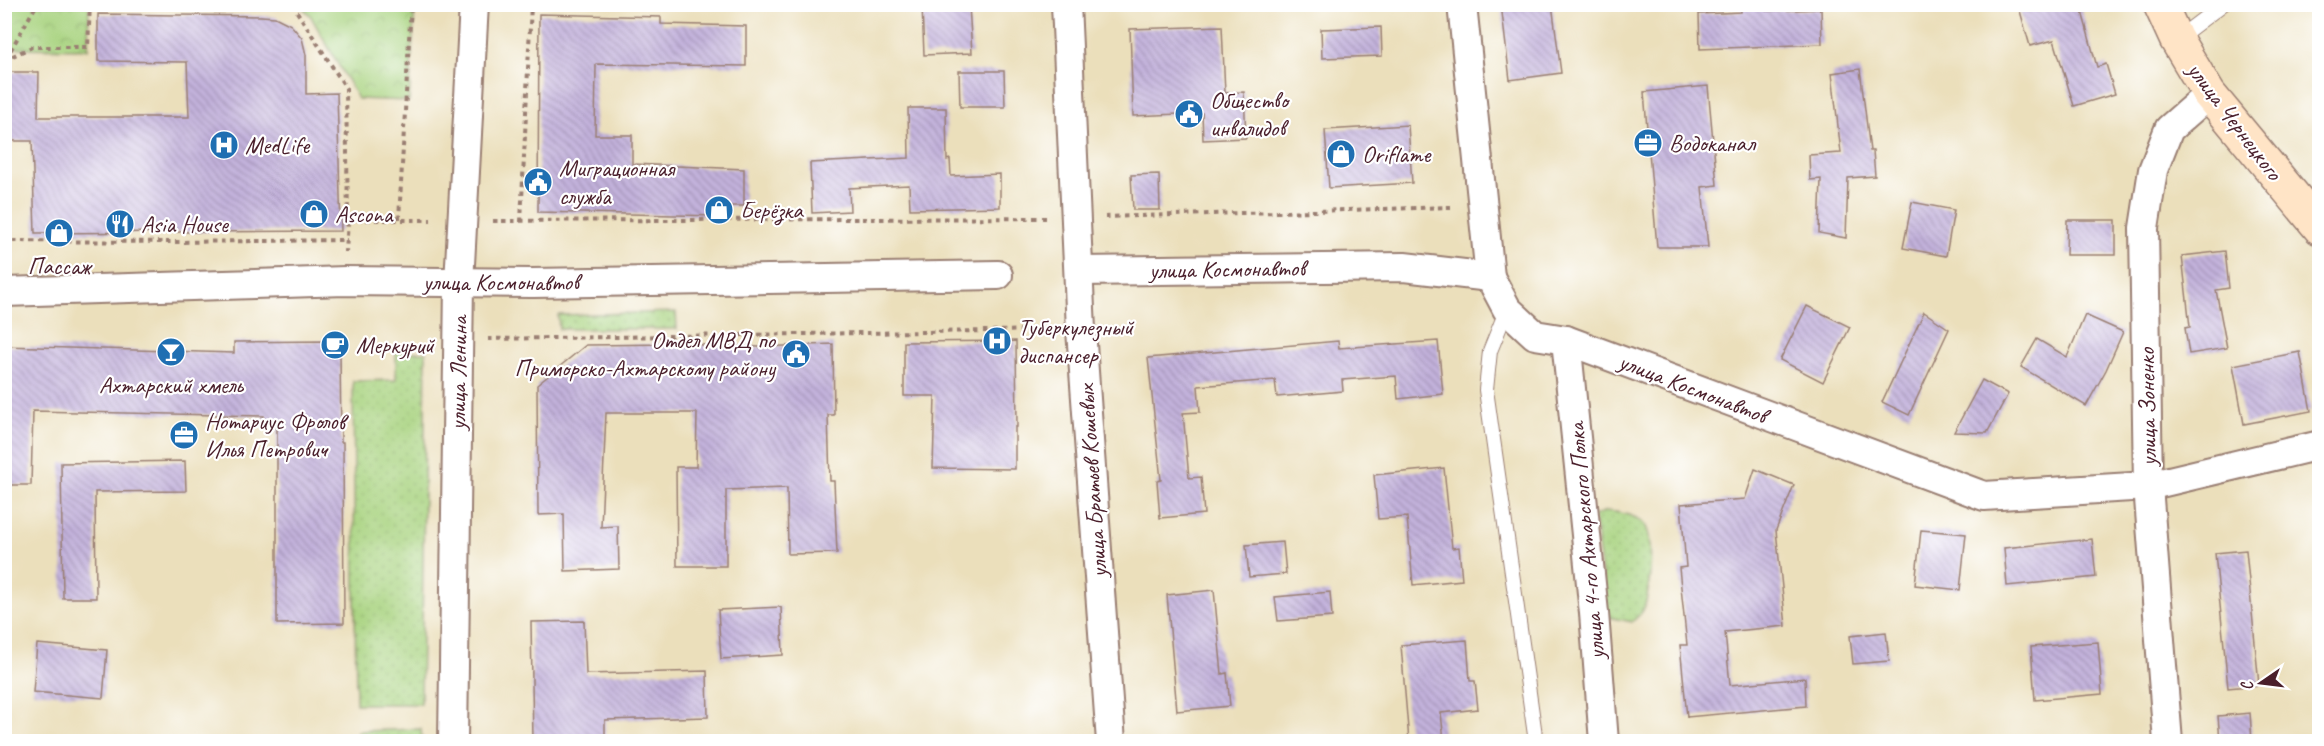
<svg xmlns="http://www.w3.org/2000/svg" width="2324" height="746" font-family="Caveat,sans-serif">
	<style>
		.grass { fill: url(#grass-dots); stroke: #797955; stroke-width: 1.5 }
		.park { fill: url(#park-crowns); stroke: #797955; stroke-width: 1.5 }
		.building { fill: url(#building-back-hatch) }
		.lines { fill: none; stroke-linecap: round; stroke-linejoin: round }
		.lane-casing { stroke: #9a7f73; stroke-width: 16 }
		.street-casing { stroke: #9a7f73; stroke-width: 32 }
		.secondary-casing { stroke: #9a7f73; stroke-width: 36 }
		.path { stroke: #9a7f73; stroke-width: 4; stroke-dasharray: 4.5 4.5; stroke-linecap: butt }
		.lane { stroke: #fff; stroke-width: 14 }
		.street { stroke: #fff; stroke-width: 28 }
		.secondary { stroke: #ffe4c6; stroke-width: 33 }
		.labels { text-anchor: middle; stroke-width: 4.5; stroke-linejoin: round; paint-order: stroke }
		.poi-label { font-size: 24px; fill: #4a1f2b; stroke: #fff; text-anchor: start }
		.street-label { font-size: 24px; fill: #4a1f2b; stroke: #fff }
	</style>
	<defs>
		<pattern id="grass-dots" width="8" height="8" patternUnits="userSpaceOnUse" patternTransform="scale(1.5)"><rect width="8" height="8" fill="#a8d37f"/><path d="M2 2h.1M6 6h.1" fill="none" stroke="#92b56e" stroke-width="1.8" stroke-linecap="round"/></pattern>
		<pattern id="park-crowns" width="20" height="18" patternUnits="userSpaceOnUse" patternTransform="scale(1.5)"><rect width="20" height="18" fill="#a8d37f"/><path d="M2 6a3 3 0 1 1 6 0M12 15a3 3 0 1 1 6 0" fill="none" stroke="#92b56e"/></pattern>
		<pattern id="building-back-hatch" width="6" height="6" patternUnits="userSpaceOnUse" patternTransform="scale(1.5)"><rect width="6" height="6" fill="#c3b2dc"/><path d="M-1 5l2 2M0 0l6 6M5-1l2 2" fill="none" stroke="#a090b3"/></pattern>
	</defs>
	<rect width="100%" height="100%" fill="#fff"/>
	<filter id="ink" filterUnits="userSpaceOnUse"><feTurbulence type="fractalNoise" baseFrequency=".0167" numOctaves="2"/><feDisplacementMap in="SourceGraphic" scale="12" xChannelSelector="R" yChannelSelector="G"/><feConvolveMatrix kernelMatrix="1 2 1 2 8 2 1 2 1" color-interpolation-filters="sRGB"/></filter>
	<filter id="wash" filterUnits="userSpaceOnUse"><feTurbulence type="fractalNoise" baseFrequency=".008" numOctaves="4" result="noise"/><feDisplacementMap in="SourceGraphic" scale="24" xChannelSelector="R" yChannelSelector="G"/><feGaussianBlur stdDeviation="1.35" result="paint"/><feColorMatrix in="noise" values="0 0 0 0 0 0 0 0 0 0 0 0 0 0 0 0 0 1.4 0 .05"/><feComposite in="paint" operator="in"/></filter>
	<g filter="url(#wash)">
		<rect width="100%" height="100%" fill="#ebdfbb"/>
		<!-- grass -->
		<g class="grass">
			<path d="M676,312L677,329H559L558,315Z"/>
			<path d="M396,352H426L421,704H356L353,381L396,380Z"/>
			<path d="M1606,511C1618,512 1631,514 1642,521C1656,533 1650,592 1644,608C1642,614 1636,618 1632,622L1608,617L1594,516Z"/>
			<path d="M421,729L422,741H358V731Z"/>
		</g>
		<!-- park -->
		<g class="park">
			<path d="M5,4L89,5L88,49L5,48Z"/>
			<path d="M300,5H415L409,101L358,99L310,15Z"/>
		</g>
		<g id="blocks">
			<!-- building -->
			<g class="building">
				<path d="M1501,4H1552L1561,73L1510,80Z"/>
				<path d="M1741,4H1766V11L1821,9L1822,44L1700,49L1699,14L1741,12Z"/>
				<path d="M2018,4H2080L2097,67L2106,64L2115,94L2074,106L2054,40L2030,46Z"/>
				<path d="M969,5L972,53L924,55L922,6Z"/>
				<path d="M98,14L261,16L275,17L291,25L302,38L306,55V94L337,93L341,231L35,233L32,141H4V72H39L38,117H189L187,62L98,61Z"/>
				<path d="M539,14L661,17V24L746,26V66L596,64L595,135H632V164L744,169V206H719V216L538,212Z"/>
				<path d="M1222,26L1225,93L1244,92L1246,138L1203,140L1202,113L1133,116L1130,29Z"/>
				<path d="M1381,27L1382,56L1322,58L1321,29Z"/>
				<path d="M1860,69L1870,151H1873L1875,176L1848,178L1846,238L1819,233L1821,179L1810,180L1809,155L1841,153L1832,73Z"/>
				<path d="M959,71H1004L1005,107H960Z"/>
				<path d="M1708,86L1717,185L1702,187L1708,247H1657L1644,92Z"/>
				<path d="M908,108H946L947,160L950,159L951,176L1000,174V207L910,209L909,185L849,188L850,211L812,213L810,163L909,158Z"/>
				<path d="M1408,125L1412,183L1329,188L1325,130Z"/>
				<path d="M1159,174L1160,210H1133L1131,175Z"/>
				<path d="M1912,202L1954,210L1946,256L1903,248Z"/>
				<path d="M2067,220H2116V255H2066Z"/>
				<path d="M2225,251L2229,288L2216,290L2227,348L2189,354L2185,328L2190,327L2182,256Z"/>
				<path d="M1807,306L1850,327L1823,382L1780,360Z"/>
				<path d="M1924,312L1949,329L1909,415L1882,402Z"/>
				<path d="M2085,315L2123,332L2106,370L2086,406L2021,367L2037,339L2067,357Z"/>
				<path d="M330,341L340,350L341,442H343L344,623L277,624V422H264V416L33,411L31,485H4V346L234,353V342Z"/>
				<path d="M1016,341L1017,427H1015V469L933,468L935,396H904V342Z"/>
				<path d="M1338,341L1339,348L1438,341L1443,394L1398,399L1396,376L1342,380L1343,391L1277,397L1275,380L1198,386L1200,412L1183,413L1189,478L1201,477L1204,514L1160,518L1157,481L1161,480L1148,358Z"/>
				<path d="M677,344L759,347L833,344L834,415H828L830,481H834L837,553L788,554L787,488L726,490V566H677L676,467H696L697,413H606L601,527L618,526L619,569L565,571L564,514L538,515L537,385L586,345Z"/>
				<path d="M2300,352L2311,411L2244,424L2233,365Z"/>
				<path d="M1982,380L2008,394L1987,433L1954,432Z"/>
				<path d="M185,461L186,491L95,492L96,598H63L61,463Z"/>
				<path d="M1444,468L1452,548L1459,547L1462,580L1413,585L1407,517L1378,519L1374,475Z"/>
				<path d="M1755,469L1794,485L1776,530L1786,626L1725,632L1730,685L1805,678L1806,706L1687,717L1680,645H1687L1679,568L1686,567L1681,504L1745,499Z"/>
				<path d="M1921,530L1966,534L1960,590L1915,585Z"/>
				<path d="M2092,539L2096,577L2007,586L2004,548Z"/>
				<path d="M1283,542L1286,574L1249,577L1246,545Z"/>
				<path d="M2246,550L2259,685L2228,688L2215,553Z"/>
				<path d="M1214,590L1222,674L1227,673L1230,706L1177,711L1167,595Z"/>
				<path d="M1330,592L1332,617L1278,621L1275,597Z"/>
				<path d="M781,607L783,655L721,659L718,610Z"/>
				<path d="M584,621L586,674L707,671L708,717L605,720V741H533L531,622Z"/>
				<path d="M1886,632L1889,661L1853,664L1850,636Z"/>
				<path d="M1467,640L1470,681H1475L1478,709L1441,713L1444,741H1409L1401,645Z"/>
				<path d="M2098,642L2102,694L2035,700L2031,647Z"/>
				<path d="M37,644L107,650L103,698L33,692Z"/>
				<path d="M2250,713L2252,741H2220L2218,716Z"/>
			</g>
		</g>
	</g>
	<g filter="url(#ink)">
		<use href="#blocks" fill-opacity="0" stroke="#9a7f73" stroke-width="1.5"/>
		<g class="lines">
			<!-- lane casing -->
			<g class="lane-casing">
				<g id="lane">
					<path d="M2177,39L2223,4"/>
					<path d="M1507,309L1490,351L1486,390L1536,742"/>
				</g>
			</g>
			<!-- street casing -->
			<g class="street-casing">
				<g id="street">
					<path d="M1066,4L1081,330L1111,742"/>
					<path d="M1462,4L1490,277"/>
					<path d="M1080,271L1404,267L1490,277L1507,309L1535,335L1566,340L1984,496L2148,486L2320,445"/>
					<path d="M4,292L345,281L533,283L998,275"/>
					<path d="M1566,340L1594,613L1604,742"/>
					<path d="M453,742L459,283L474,4"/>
					<path d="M2168,742L2148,486L2144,228L2153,170L2169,129L2209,94"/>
				</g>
			</g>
			<!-- secondary casing -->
			<g class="secondary-casing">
				<path id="secondary" d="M2160,4L2176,39L2209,94L2320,228"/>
			</g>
			<!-- path -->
			<g class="path">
				<path d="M292,4L346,88L348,220L346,252"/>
				<path d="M6,58L37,4"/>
				<path d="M4,60L32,47H88L90,4"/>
				<path d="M1105,217L1451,207"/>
				<path d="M399,219L411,4"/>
				<path d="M348,220H431"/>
				<path d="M493,221L1046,218"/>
				<path d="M521,222L531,4"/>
				<path d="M4,241L174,242L347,240"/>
				<path d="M488,339L1050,330"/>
			</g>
			<!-- lane -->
			<use href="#lane" class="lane"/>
			<!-- street -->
			<use href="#street" class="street"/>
			<!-- secondary -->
			<use href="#secondary" class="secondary"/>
		</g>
	</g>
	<!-- icons -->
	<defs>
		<g id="civic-disc" transform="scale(1.5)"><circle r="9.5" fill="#1f6fb2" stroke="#fff"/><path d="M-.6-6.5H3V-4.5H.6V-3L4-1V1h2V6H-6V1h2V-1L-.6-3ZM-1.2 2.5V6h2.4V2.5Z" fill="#fff"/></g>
		<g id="office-disc" transform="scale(1.5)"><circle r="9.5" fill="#1f6fb2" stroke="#fff"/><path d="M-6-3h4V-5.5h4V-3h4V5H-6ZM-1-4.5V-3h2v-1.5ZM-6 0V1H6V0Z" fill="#fff"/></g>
		<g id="hospital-disc" transform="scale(1.5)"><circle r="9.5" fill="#1f6fb2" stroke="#fff"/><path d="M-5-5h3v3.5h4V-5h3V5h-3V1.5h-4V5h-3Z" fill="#fff"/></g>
		<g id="shop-disc" transform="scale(1.5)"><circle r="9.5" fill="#1f6fb2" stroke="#fff"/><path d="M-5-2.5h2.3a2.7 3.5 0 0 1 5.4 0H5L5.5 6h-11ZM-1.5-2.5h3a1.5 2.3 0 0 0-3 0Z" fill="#fff"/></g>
		<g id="restaurant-disc" transform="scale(1.5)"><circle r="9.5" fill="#1f6fb2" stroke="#fff"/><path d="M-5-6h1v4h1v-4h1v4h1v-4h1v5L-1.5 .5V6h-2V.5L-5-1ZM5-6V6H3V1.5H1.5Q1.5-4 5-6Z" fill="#fff"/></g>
		<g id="cafe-disc" transform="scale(1.5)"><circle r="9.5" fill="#1f6fb2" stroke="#fff"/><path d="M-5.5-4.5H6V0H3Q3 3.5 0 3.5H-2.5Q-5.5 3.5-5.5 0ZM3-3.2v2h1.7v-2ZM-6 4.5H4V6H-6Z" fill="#fff"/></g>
		<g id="bar-disc" transform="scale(1.5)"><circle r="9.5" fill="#1f6fb2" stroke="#fff"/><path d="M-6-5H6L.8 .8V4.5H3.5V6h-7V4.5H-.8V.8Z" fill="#fff"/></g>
	</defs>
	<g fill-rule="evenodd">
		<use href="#civic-disc" x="1189" y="114"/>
		<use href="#office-disc" x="1648" y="143"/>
		<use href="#hospital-disc" x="224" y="145"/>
		<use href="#shop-disc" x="1341" y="154"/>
		<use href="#civic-disc" x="538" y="182"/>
		<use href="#shop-disc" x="719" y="210"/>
		<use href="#shop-disc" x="314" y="214"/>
		<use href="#restaurant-disc" x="120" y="224"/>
		<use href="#shop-disc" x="59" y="233"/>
		<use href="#hospital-disc" x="997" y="341"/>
		<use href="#cafe-disc" x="335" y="345"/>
		<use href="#bar-disc" x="171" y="352"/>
		<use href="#civic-disc" x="796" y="354"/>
		<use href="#office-disc" x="184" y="435"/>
	</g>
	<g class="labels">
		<!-- poi labels -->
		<g class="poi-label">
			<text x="1210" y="108">Общество<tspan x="1210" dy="28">инвалидов</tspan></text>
			<text x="1669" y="151">Водоканал</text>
			<text x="245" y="153">MedLife</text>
			<text x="1362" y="162">Oriflame</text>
			<text x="559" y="176">Миграционная<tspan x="559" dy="28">служба</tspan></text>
			<text x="740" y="218">Берёзка</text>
			<text x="335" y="222">Ascona</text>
			<text x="141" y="232">Asia House</text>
			<text x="59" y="274" text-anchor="middle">Пассаж</text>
			<text x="1018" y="335">Туберкулезный<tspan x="1018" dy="28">диспансер</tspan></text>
			<text x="775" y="348" text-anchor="end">Отдел МВД по<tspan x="775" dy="28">Приморско-Ахтарскому району</tspan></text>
			<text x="356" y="353">Меркурий</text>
			<text x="171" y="393" text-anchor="middle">Ахтарский хмель</text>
			<text x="205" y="429">Нотариус Фролов<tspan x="205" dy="28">Илья Петрович</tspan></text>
		</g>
		<!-- street labels -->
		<g class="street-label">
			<text transform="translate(2235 121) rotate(53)" y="8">улица Чернецкого</text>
			<text transform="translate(1227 269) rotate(-1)" y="8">улица Космонавтов</text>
			<text x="501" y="290">улица Космонавтов</text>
			<text transform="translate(458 373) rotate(-89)" y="8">улица Ленина</text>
			<text transform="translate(1693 388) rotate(21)" y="8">улица Космонавтов</text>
			<text transform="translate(2147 407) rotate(-91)" y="8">улица Зоненко</text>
			<text transform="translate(1092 481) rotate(-94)" y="8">улица Братьев Кошевых</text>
			<text transform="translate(1586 541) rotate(-95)" y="8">улица 4-го Ахтарского Полка</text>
		</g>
	</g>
	<!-- margin -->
	<rect width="2324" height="746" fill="none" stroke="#fff" stroke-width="24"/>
	<!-- north arrow -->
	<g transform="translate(2261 683) rotate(256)" stroke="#ffffff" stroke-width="4.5" paint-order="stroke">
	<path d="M0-4.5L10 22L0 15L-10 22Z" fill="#4a1f2b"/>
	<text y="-9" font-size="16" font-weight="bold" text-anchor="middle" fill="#4a1f2b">С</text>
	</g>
</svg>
